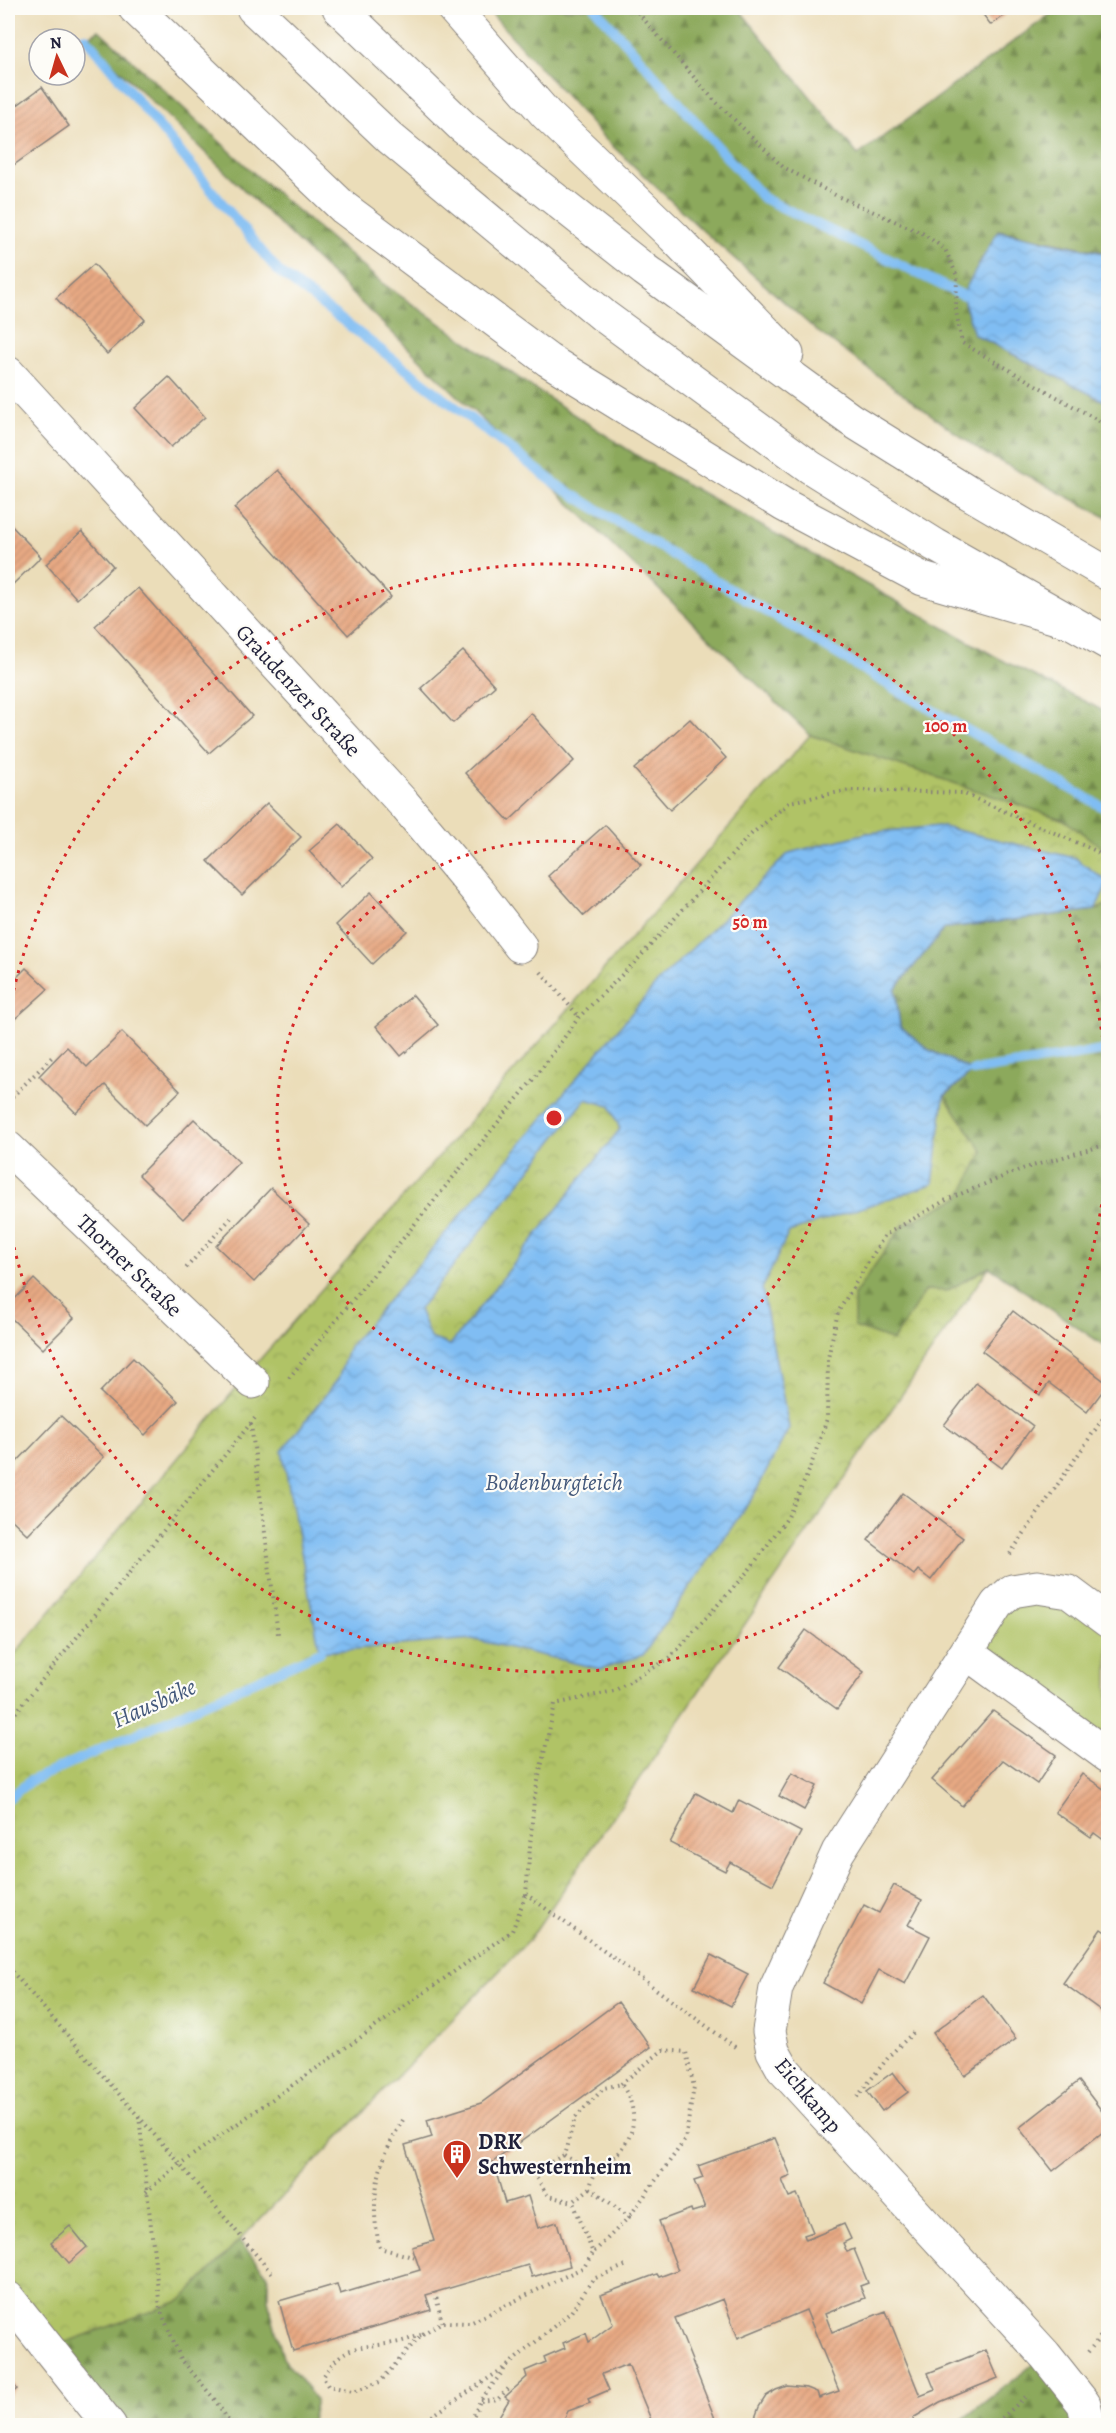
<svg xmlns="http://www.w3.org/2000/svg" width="1116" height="2433" font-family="Alegreya,serif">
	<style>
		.grass { fill: #b0c366; stroke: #697250; stroke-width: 1.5 }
		.forest { fill: url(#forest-firs); stroke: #57664b; stroke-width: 1.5 }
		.park { fill: url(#park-crowns); stroke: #697250; stroke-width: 1.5 }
		.water { fill: url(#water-waves); stroke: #517097; stroke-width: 1.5; fill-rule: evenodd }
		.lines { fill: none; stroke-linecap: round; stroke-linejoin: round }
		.stream { stroke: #80bdf3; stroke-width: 10 }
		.building { fill: url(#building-hatch) }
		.minor-casing { stroke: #86807a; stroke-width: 35 }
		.highway-casing { stroke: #86807a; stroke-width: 35 }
		.path { stroke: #86807a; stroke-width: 4; stroke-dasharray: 1.5 4.5; stroke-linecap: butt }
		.minor { stroke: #fff; stroke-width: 33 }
		.highway { stroke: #fff; stroke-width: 33 }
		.ring { fill: none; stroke: #d62828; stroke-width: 3; stroke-dasharray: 3 6 }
		.labels { text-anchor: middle; stroke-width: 4.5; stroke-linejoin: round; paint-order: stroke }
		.street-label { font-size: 22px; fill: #22223b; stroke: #fdfcf7 }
		.poi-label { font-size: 22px; font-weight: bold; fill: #22223b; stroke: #fdfcf7; text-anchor: start }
		.water-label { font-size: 24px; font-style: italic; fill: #43587b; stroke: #fdfcf7 }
		.centre { fill: #d62828; stroke: #fdfcf7; stroke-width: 3 }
		.ring-label { font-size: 18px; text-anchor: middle; font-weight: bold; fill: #d62828; stroke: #fdfcf7; stroke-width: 4.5; stroke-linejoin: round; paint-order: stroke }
	</style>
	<defs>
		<pattern id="forest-firs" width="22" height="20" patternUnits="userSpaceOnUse" patternTransform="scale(1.5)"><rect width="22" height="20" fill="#8ca95b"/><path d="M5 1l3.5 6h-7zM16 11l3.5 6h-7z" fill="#72894c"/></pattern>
		<pattern id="park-crowns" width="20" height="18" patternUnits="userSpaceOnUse" patternTransform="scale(1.5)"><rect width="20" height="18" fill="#b0c366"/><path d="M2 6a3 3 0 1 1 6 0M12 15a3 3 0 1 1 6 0" fill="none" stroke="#97a759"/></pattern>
		<pattern id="water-waves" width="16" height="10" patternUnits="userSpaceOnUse" patternTransform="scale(1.5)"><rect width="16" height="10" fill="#80bdf3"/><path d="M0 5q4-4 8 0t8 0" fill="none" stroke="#6ea2d1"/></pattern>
		<pattern id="building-hatch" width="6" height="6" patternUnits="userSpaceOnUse" patternTransform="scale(1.5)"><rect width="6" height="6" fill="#e7a983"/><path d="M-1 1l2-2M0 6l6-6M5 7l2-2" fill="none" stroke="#c69172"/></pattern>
	</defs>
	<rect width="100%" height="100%" fill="#fdfcf7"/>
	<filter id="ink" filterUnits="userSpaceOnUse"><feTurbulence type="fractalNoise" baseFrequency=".0167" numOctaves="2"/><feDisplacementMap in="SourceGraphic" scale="12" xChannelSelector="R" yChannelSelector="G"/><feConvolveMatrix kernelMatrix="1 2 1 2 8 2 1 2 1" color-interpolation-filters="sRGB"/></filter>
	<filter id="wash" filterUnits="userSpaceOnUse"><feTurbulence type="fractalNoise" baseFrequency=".008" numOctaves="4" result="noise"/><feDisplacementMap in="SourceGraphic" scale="24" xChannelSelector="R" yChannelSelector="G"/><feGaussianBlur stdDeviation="1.35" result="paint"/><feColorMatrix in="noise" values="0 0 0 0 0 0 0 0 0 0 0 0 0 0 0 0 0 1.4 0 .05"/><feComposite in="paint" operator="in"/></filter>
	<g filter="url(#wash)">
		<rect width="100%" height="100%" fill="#ebddb9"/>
		<!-- grass -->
		<path class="grass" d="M1012,1591L1108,1621V1756L967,1653Z"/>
		<!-- forest -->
		<g class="forest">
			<path d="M486,8H738L858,155L1059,8H1097L1108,25V253L998,230L974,334L1108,403V518L982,452L817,331L702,230L605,139Z"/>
			<path d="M99,30L257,176L382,283L536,390L647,462L1000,659L1108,713V852L1064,820L810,735L86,38Z"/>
			<path d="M1108,904V1348L989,1267L947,1291L926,1290L893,1341L854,1327V1295L902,1226L960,1197L944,1096L972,1071L929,1050L900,1026L895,989L945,928L1095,910Z"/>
			<path d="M13,1974L268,2275V2300L283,2358L316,2400L310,2425H110L47,2349L8,1979Z"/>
			<path d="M1045,2355L1089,2426H954Z"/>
		</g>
		<!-- park -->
		<path class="park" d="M810,735L1064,820L1108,852V904L1095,910L945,928L895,989L900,1026L929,1050L973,1071L945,1096L983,1152L960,1197L902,1226L854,1295V1327L893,1341L926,1290L947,1291L989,1267L529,1940L182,2300L47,2349L8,2298V1662L262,1357Z"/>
		<!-- water -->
		<g class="water">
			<path d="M998,231L1108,254V403L974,334L962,295Z"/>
			<path d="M939,826L1075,858L1108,882L1095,910L945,928L895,989L900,1026L929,1050L973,1071L944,1096L933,1184L789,1232L762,1289L789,1428L754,1495L643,1655L600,1669L472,1639L320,1652L282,1451L338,1379L349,1347L657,983L789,853L867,833ZM586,1099L610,1106L620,1129L450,1345L430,1338L419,1309Z"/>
		</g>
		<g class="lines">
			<!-- stream -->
			<g class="stream">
				<path d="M595,8L763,198L962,295"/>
				<path d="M51,38H86L278,271L557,485L902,693L1108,810"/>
				<path d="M973,1071L1108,1050"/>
				<path d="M8,1799L30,1781L320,1652"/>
			</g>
		</g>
		<g id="blocks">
			<!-- building -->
			<g class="building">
				<path d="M978,8H1015L991,25Z"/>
				<path d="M42,87L69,126L8,169V112Z"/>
				<path d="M94,264L145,320L107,354L56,298Z"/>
				<path d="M169,377L205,417L171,447L135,408Z"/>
				<path d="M277,470L391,597L348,635L234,508Z"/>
				<path d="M8,522L41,557L8,589Z"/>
				<path d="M82,531L113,566L77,599L46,564Z"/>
				<path d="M138,588L252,716L209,753L95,626Z"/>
				<path d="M463,651L495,686L453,723L421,688Z"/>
				<path d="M531,713L574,761L509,821L465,773Z"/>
				<path d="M690,719L726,758L670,810L634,769Z"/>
				<path d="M267,803L301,837L242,895L208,861Z"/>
				<path d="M340,824L372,859L341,887L309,851Z"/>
				<path d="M605,825L641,865L584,916L548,876Z"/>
				<path d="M371,892L407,931L372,964L336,925Z"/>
				<path d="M26,968L48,989L8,1025V984L9,985Z"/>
				<path d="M413,995L438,1025L401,1056L376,1026Z"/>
				<path d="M122,1032L180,1091L145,1125L105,1085L76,1113L39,1076L67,1047L87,1067Z"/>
				<path d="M194,1119L239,1162L183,1219L139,1175Z"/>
				<path d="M271,1188L309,1224L254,1282L216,1246Z"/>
				<path d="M34,1279L74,1318L43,1349L11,1318L8,1322V1306Z"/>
				<path d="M1013,1311L1108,1384L1087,1412L1049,1383L1040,1395L982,1351Z"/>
				<path d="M133,1358L178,1401L145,1435L100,1392Z"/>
				<path d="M976,1383L1033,1426L1002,1468L944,1425Z"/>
				<path d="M61,1416L104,1457L28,1535L8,1516V1467L10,1469Z"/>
				<path d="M903,1493L963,1538L931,1580L918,1570L914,1575L868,1540Z"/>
				<path d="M806,1630L864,1672L837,1709L779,1667Z"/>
				<path d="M993,1711L1056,1755L1037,1784L1003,1760L962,1806L932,1780Z"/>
				<path d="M792,1773L817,1786L804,1810L779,1796Z"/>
				<path d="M1082,1774L1108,1792V1843L1094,1833L1091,1837L1055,1812Z"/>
				<path d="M696,1793L733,1813L739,1800L801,1832L773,1885L730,1862L725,1871L670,1843Z"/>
				<path d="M894,1885L922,1900L908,1925L930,1936L905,1984L879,1970L861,2004L823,1983L864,1905L879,1913Z"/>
				<path d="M1101,1929L1108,1934L1107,2015L1063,1983Z"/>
				<path d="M711,1955L748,1974L731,2006L694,1987Z"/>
				<path d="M983,1995L1016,2039L965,2076L933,2033Z"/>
				<path d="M618,2002L651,2047L493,2162L505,2203L528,2196L538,2228L557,2222L570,2266L532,2277L528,2265L426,2295L431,2310L293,2351L279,2301L337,2284L340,2294L420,2270L412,2247L434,2241L405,2145L432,2137L427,2120L481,2103Z"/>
				<path d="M893,2072L908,2092L882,2111L867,2091Z"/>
				<path d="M1079,2081L1108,2119V2128L1053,2171L1019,2128Z"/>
				<path d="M775,2138L791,2176L782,2180L789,2197L797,2194L813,2232L804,2235L806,2240L844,2224L851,2239L843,2243L847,2252L854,2249L868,2283L860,2286L865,2298L825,2314L832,2332L886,2311L920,2396L935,2390L928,2373L986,2350L998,2378L940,2402L913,2418L914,2426H753L757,2424L755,2418L759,2407L766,2396L776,2390L787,2386L807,2388L817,2392L819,2398L839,2391L806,2310L738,2338L723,2299L675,2318L718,2426H645L652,2422L628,2364L602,2374L609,2390L588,2399L590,2403L568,2411L563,2423L570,2426H493L509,2400L505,2397L527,2377L525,2371L546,2362L544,2357L565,2348L563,2343L586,2333L589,2342L613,2324L601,2295L657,2274L659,2277L678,2270L659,2221L691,2209L692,2212L705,2208L694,2181L703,2178L698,2166Z"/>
				<path d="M70,2226L87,2247L69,2263L51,2242Z"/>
				<path d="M8,2377L17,2389L8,2396Z"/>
			</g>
		</g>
	</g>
	<g filter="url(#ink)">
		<use href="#blocks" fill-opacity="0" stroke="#86807a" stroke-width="1.5"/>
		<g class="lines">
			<!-- minor casing -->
			<g class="minor-casing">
				<g id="minor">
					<path d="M8,373L404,804L478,892L520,946"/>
					<path d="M8,1148L253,1382"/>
					<path d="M967,1653L1108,1756"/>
					<path d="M8,2298L110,2426"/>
					<path d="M1089,2426L1084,2404L1045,2355L783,2069L773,2051L769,2031L776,1988L838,1852L997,1604L1012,1591L1037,1587L1069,1592L1108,1621"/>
				</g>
			</g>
			<!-- highway casing -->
			<g class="highway-casing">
				<g id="highway">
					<path d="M135,8L344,208L548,360L784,505L923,579L1067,621"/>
					<path d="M253,8L390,138L604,316L810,467L935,545L1108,643"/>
					<path d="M339,8L463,127L645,270L851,420L969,493L1108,574"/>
					<path d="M453,8L546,114L674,237L787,354"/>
				</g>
			</g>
			<!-- path -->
			<g class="path">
				<path d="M634,8L713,99L783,167L837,196L922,233L945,249L957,276L956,311L962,343L1108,426"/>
				<path d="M541,972L579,1017"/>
				<path d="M8,1101L54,1055"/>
				<path d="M186,1268L231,1218"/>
				<path d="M289,1378L540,1071L579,1017L639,958L749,836L790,802L850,790L962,793L1094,850L1108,860"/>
				<path d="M251,1424L278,1634"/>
				<path d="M1010,1554L1108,1411"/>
				<path d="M8,1722L255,1418"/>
				<path d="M8,1967L180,2164L274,2276"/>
				<path d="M735,2047L526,1894L534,1799L555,1704L614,1691L670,1658L749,1570L788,1517L809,1471L827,1419L828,1358L838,1312L885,1235L948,1199L1022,1169L1108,1144"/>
				<path d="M621,2084L663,2050L686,2052L694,2087L685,2140L629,2217"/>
				<path d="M857,2097L891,2054L914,2032"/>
				<path d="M139,2116L160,2309L181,2359L215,2400L232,2426"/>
				<path d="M403,2120C378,2160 368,2201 380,2248L416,2258"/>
				<path d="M564,2155L593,2174"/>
				<path d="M590,2188L629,2217L593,2253"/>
				<path d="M146,2192L180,2164L512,1931L526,1894"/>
				<path d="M435,2292L442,2322"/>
				<path d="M421,2335C412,2338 402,2342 393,2343C357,2349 345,2342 323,2377L328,2386L353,2391L380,2382L421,2335L442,2322L470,2323L584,2267L593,2253L573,2202L590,2188C595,2163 608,2167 622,2149C638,2128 636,2104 621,2084L604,2088L575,2118L564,2155L533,2172L548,2196L573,2202"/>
				<path d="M1088,2352L1108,2327"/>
				<path d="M481,2401L498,2399L509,2388"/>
				<path d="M417,2426L504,2368"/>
				<path d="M469,2426L480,2401L507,2366L571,2312L593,2279L627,2265"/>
				<path d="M993,2426L1029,2394"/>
			</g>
			<!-- minor -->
			<use href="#minor" class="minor"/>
			<!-- highway -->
			<use href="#highway" class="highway"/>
		</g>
	</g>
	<!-- distance rings -->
	<g class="ring">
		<circle cx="554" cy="1118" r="277"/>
		<path d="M1108 1142A555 555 0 0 1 8 1219M8 1017A555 555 0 0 1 1108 1094"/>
	</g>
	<!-- icons -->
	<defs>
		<g id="building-pin" transform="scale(1.5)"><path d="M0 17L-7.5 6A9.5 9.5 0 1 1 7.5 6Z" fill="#c8321e" stroke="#fdfcf7"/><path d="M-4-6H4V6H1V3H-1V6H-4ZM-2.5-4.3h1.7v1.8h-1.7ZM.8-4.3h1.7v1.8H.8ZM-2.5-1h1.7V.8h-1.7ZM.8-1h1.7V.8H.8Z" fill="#fff"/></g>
	</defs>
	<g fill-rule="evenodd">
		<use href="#building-pin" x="457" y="2154"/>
	</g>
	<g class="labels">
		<!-- street labels -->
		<g class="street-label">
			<text transform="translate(299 690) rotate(47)" y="8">Graudenzer Straße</text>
			<text transform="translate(130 1265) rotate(44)" y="8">Thorner Straße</text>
			<text transform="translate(809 2095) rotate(50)" y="8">Eichkamp</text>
		</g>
		<!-- poi labels -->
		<g class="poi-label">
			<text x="478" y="2149">DRK<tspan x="478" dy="25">Schwesternheim</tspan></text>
		</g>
		<!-- water labels -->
		<g class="water-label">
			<text x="554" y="1490">Bodenburgteich</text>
			<text transform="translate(154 1703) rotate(-24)" y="8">Hausbäke</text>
		</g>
	</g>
	<circle cx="554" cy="1118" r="9" class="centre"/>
	<g class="ring-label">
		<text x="946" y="732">100 m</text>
		<text x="750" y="928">50 m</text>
	</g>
	<!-- margin -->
	<rect width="1116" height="2433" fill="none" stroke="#fdfcf7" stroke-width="30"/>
	<!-- north arrow -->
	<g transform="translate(57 57) rotate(355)"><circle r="28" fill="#fdfcf7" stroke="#a5a5ac" stroke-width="1.5"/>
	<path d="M0-4.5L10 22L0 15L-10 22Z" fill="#c8321e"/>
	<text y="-9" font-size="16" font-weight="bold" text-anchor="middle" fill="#22223b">N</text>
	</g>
</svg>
